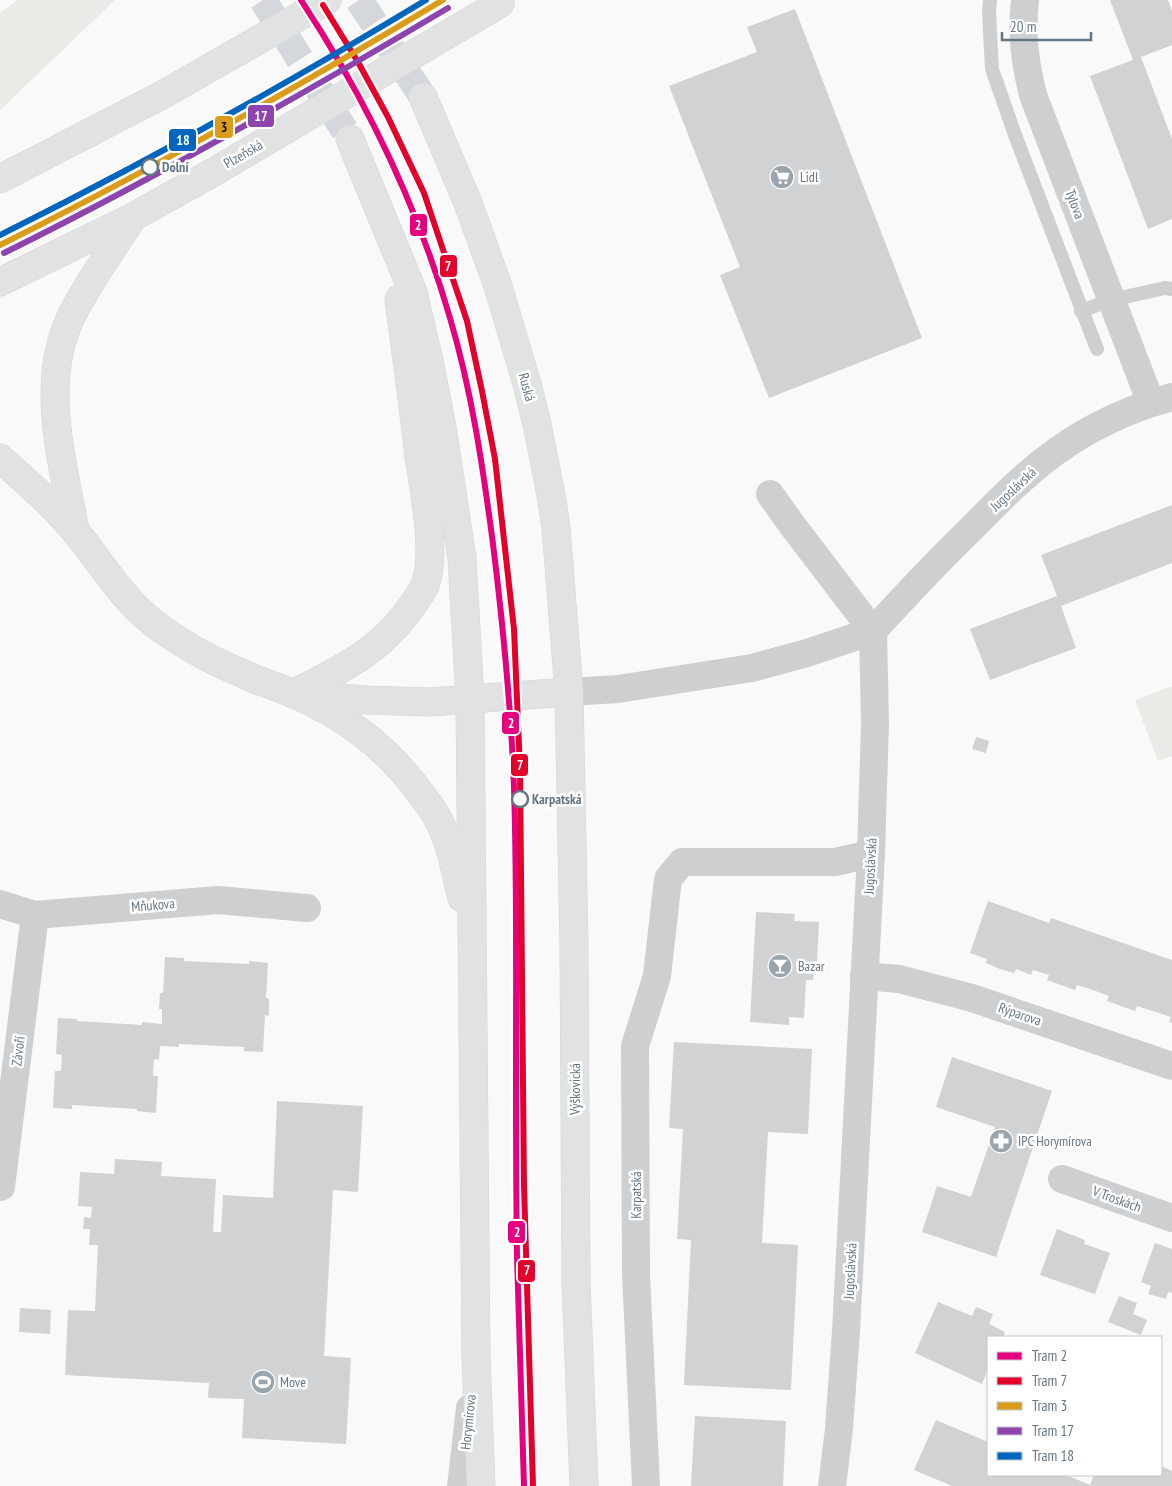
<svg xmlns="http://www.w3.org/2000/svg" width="1172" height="1486" font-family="'PT Sans Narrow',sans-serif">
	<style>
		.green { fill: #e8ebe6 }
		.building { fill: #d0d2d3 }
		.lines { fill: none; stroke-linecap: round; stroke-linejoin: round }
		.secondary-tunnel { stroke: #d4d8dc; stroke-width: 28; stroke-dasharray: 28 14; stroke-linecap: butt }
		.secondary-casing { stroke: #d5d6d7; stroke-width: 29 }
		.lane { stroke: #cecfd0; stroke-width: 14 }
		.street { stroke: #cecfd0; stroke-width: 28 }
		.secondary { stroke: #e1e2e2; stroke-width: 28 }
		.secondary-bridge-casing { stroke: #d5d6d7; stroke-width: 29; stroke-linecap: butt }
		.secondary-bridge { stroke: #e1e2e2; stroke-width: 28 }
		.tram-1-casing { stroke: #fff; stroke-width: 10 }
		.tram-2-casing { stroke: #fff; stroke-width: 10 }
		.tram-3-casing { stroke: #fff; stroke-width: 10 }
		.tram-4-casing { stroke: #fff; stroke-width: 10 }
		.tram-5-casing { stroke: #fff; stroke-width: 10 }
		.tram-1 { stroke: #e5007d; stroke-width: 6 }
		.tram-2 { stroke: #e4002b; stroke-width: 6 }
		.tram-3 { stroke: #da9c1a; stroke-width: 6 }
		.tram-4 { stroke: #8e44ad; stroke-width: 6 }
		.tram-5 { stroke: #0065bd; stroke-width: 6 }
		.stop-dot { fill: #fff; stroke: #657683; stroke-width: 2.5 }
		.labels { text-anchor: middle; stroke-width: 5; stroke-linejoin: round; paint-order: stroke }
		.street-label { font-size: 14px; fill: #657683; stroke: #fff }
		.stop-label { font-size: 14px; font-weight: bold; fill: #657683; stroke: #fff; text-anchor: start }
		.poi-label { font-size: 14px; fill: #657683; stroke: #fff; text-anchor: start }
		.line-badge { stroke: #fff; stroke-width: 2 }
		.badge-label { font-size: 14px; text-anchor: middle; font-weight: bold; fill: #fff }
		.pale-badge-label { font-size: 14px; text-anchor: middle; font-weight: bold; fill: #111 }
	</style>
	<rect width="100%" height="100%" fill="#f9f9f9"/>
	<!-- green -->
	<g class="green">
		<path d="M18,0H115L0,110V13Z"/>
		<path d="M1172,686V756L1158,761L1135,700Z"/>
	</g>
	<!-- building -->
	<g class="building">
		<path d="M1110,0H1168L1172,11V45L1141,57L1172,139V219L1148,229L1090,76L1133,60Z"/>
		<path d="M795,9L922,338L769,398L720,275L740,267L669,86L757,52L747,27Z"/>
		<path d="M1172,505V563L1061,606L1076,648L990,680L970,629L1057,596L1041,555Z"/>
		<path d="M976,737L989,741L986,753L972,749Z"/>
		<path d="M988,901L1049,923L1051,918L1172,960V1023L1169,1022L1171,1017L1137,1006L1135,1011L1107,1001L1109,996L1093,990L1077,985L1075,990L1047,980L1049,975L1033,970L1031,975L1016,969L1014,973L1000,969L986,963L987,959L970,953Z"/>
		<path d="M756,912L795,914L794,921L819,922L817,961H815L813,980H806L804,1018L789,1017V1025L750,1022Z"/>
		<path d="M165,957L184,958V961L249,964V961L268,963L266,998L269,999V1016L265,1015L263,1052L244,1051V1047L179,1044V1047L160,1046L159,1060L154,1059L153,1076H158L156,1113L137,1111V1109L72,1105V1109L53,1108L55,1071H61L62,1055L56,1054L58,1018L77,1019V1021L142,1025V1022L162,1024V1009H159L160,993H163Z"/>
		<path d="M674,1042L812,1049L808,1134L768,1132L762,1243L798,1245L791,1390L684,1385L691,1240L677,1239L683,1129L669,1128Z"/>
		<path d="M952,1057L1052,1091L996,1257L922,1232L937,1186L971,1197L995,1127L936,1107Z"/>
		<path d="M277,1101L363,1106L358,1192L333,1190L324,1356L351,1358L346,1444L242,1438L244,1399L208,1398L209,1383L65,1375L68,1310L95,1311L98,1245H89L90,1229H83L84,1217L91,1218L92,1207L78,1206L80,1172L114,1174L115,1159L162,1162L161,1176L216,1179L213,1232H221L223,1195L273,1198Z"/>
		<path d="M1057,1229L1085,1240L1084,1244L1110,1253L1095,1294L1040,1275Z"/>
		<path d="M1155,1243L1172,1249V1293L1168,1292L1166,1299L1148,1294L1151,1286L1141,1282Z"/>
		<path d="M1119,1296L1137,1303L1133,1314L1147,1320L1141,1335L1108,1322Z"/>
		<path d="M938,1302L972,1316L976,1307L993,1314L989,1324L1005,1332L1003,1337H988V1369L982,1384L915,1353Z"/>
		<path d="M20,1308L51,1310L50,1334L19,1332Z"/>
		<path d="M695,1416L786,1421L783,1486H691Z"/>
		<path d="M936,1420L988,1442V1475H1066L1090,1485L1094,1475H1161V1466L1172,1471V1486H952L914,1470Z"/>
	</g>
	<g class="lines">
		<!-- secondary-tunnel -->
		<g class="secondary-tunnel">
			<path d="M263,0L350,139"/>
			<path d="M359,0L423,97"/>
		</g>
		<!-- secondary casing -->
		<g class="secondary-casing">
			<g id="secondary">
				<path d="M423,97L468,203L498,286L527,384L537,424L552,500L556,528L569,692L574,946L576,1282L584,1486"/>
				<path d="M350,139L413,292L430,365L443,433L462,558L470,699L476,1357L481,1486"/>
				<path d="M0,179L164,94"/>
				<path d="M0,282L133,217L212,173"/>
				<path d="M0,458C26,481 53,505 76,532C100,561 121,597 151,621C180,644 212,661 246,675C261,682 277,687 292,693C345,716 387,747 421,794C427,802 434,810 438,819C451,843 455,871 462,898"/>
				<path d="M75,531C63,463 39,383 71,317C88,282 112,250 133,217"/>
				<path d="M293,694C337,671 375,655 406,614C413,605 420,595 425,585C437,555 424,490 419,457C413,404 406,352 399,299"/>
				<path d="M307,695L366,700L429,702L569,692"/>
			</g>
		</g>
		<!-- lane -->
		<g class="lane">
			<path d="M990,0L989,12L992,69L1015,135L1097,349"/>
			<path d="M1081,311L1111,300L1165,288L1172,289"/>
		</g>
		<!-- street -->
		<g class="street">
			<path d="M1025,0C1021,34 1025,62 1033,95L1151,403"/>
			<path d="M569,692L618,689L752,668L807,653L873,631L792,525L770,494"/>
			<path d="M0,904L35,915L218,900L307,908"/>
			<path d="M864,976L899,979L972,998L1172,1066"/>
			<path d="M1062,1179L1172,1218"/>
			<path d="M1,1187L35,915"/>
			<path d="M461,1486L470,1408"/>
			<path d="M646,1486L636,1274L635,1046L657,976L668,879L682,862H835L871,854"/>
			<path d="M832,1486L839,1429L846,1331L871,854L875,723L873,631C905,596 937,562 971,529C987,513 1003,496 1020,481C1063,441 1116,412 1172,397"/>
		</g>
		<!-- secondary -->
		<use href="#secondary" class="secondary"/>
		<!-- secondary-bridge casing -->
		<g class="secondary-bridge-casing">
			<g id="secondary-bridge">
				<path d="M164,94L328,0"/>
				<path d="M212,173L501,3"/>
			</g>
		</g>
		<!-- secondary-bridge -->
		<use href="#secondary-bridge" class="secondary-bridge"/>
		<!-- tram-1 casing -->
		<g class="tram-1-casing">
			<path id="tram-1" d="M301,0C366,99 417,204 450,318C472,392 483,468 493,544C503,625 511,707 514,788C517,880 516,972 516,1064C516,1128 516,1192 517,1256C519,1333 522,1409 524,1486"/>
		</g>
		<!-- tram-2 casing -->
		<g class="tram-2-casing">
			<path id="tram-2" d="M323,5L358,62L388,117L424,193L467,321L482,391L495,459L514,629L520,769L524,1185L533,1486"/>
		</g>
		<!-- tram-3 casing -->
		<g class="tram-3-casing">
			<path id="tram-3" d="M0,245C151,170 298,87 443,0"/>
		</g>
		<!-- tram-4 casing -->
		<g class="tram-4-casing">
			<path id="tram-4" d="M4,253C155,178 302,95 448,8"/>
		</g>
		<!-- tram-5 casing -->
		<g class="tram-5-casing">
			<path id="tram-5" d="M0,235C145,163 287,84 426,0"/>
		</g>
		<!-- tram-1 -->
		<use href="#tram-1" class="tram-1"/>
		<!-- tram-2 -->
		<use href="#tram-2" class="tram-2"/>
		<!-- tram-3 -->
		<use href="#tram-3" class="tram-3"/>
		<!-- tram-4 -->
		<use href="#tram-4" class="tram-4"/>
		<!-- tram-5 -->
		<use href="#tram-5" class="tram-5"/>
	</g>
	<!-- icons -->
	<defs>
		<g id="supermarket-disc" transform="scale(1.25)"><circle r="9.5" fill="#99a4ac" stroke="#fff"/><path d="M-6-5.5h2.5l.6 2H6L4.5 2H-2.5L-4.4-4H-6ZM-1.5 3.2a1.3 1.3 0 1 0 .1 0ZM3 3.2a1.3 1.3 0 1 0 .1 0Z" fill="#fff"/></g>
		<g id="bar-disc" transform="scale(1.25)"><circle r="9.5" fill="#99a4ac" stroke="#fff"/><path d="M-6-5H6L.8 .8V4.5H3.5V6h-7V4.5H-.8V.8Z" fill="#fff"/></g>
		<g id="pharmacy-disc" transform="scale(1.25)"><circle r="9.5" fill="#99a4ac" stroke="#fff"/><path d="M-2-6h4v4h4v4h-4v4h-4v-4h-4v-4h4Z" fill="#fff"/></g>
		<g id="stadium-disc" transform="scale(1.25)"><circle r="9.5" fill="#99a4ac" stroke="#fff"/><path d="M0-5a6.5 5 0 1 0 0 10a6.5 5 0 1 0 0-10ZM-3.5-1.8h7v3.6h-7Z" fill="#fff"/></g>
	</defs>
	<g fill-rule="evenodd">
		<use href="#supermarket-disc" x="782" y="177"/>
		<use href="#bar-disc" x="780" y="966"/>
		<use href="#pharmacy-disc" x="1001" y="1141"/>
		<use href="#stadium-disc" x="263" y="1382"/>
	</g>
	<!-- markers -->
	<g class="stop-dot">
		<circle cx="150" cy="167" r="8"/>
		<circle cx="520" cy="799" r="8"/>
	</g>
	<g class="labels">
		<!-- street labels -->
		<g class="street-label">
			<text transform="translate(243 154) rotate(-30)" y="5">Plzeňská</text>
			<text transform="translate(1075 204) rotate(69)" y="5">Tylova</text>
			<text transform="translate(527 387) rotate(75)" y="5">Ruská</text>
			<text transform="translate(1013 489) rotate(-43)" y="5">Jugoslávská</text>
			<text transform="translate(870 866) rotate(-87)" y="5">Jugoslávská</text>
			<text transform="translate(153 905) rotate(-5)" y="5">Mňukova</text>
			<text transform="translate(1020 1014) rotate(19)" y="5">Rýparova</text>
			<text transform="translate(18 1051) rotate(-83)" y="5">Závoří</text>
			<text transform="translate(575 1089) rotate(-90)" y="5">Výškovická</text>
			<text transform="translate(636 1195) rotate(-90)" y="5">Karpatská</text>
			<text transform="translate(1117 1199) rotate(20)" y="5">V Troskách</text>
			<text transform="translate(850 1271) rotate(-87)" y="5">Jugoslávská</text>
			<text transform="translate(468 1422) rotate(-84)" y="5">Horymírova</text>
		</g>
		<!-- stop labels -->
		<g class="stop-label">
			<text x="162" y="172">Dolní</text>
			<text x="532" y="804">Karpatská</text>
		</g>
		<!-- poi labels -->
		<g class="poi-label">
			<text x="800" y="182">Lidl</text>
			<text x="798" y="971">Bazar</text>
			<text x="1018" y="1146">IPC Horymírova</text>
			<text x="280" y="1387">Move</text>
		</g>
	</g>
	<g class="line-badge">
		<rect x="247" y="104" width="28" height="24" rx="5" fill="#8e44ad"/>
		<rect x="214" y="115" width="20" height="24" rx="5" fill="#da9c1a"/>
		<rect x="168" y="128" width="29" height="24" rx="5" fill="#0065bd"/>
		<rect x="409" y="213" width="19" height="24" rx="5" fill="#e5007d"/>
		<rect x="439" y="254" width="19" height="24" rx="5" fill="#e4002b"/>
		<rect x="501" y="711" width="19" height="24" rx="5" fill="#e5007d"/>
		<rect x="510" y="753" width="19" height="24" rx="5" fill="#e4002b"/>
		<rect x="507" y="1220" width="19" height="24" rx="5" fill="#e5007d"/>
		<rect x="517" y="1259" width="19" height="24" rx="5" fill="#e4002b"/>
	</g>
	<g class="badge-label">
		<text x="261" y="121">17</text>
		<text x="183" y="145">18</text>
		<text x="418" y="230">2</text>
		<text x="448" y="271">7</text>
		<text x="511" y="728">2</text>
		<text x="520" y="770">7</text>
		<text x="517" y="1237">2</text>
		<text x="527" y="1275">7</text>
	</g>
	<g class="pale-badge-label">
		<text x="224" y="132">3</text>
	</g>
	<!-- legend -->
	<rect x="987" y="1336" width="175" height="140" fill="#ffffff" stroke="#c1c8cd"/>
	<rect x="997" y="1352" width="25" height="8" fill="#e5007d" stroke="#c1c8cd"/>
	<text x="1032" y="1361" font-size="15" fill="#657683">Tram 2</text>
	<rect x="997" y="1377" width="25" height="8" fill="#e4002b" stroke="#c1c8cd"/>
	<text x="1032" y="1386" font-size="15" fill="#657683">Tram 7</text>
	<rect x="997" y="1402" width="25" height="8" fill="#da9c1a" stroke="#c1c8cd"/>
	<text x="1032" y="1411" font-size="15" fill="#657683">Tram 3</text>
	<rect x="997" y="1427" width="25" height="8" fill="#8e44ad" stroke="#c1c8cd"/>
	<text x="1032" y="1436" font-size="15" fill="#657683">Tram 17</text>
	<rect x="997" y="1452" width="25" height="8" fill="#0065bd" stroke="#c1c8cd"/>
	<text x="1032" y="1461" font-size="15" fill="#657683">Tram 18</text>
	<!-- scale -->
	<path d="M1002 32v8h89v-8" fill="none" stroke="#657683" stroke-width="2.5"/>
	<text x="1010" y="32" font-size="15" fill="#657683" stroke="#ffffff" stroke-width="4" paint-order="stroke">20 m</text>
</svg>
